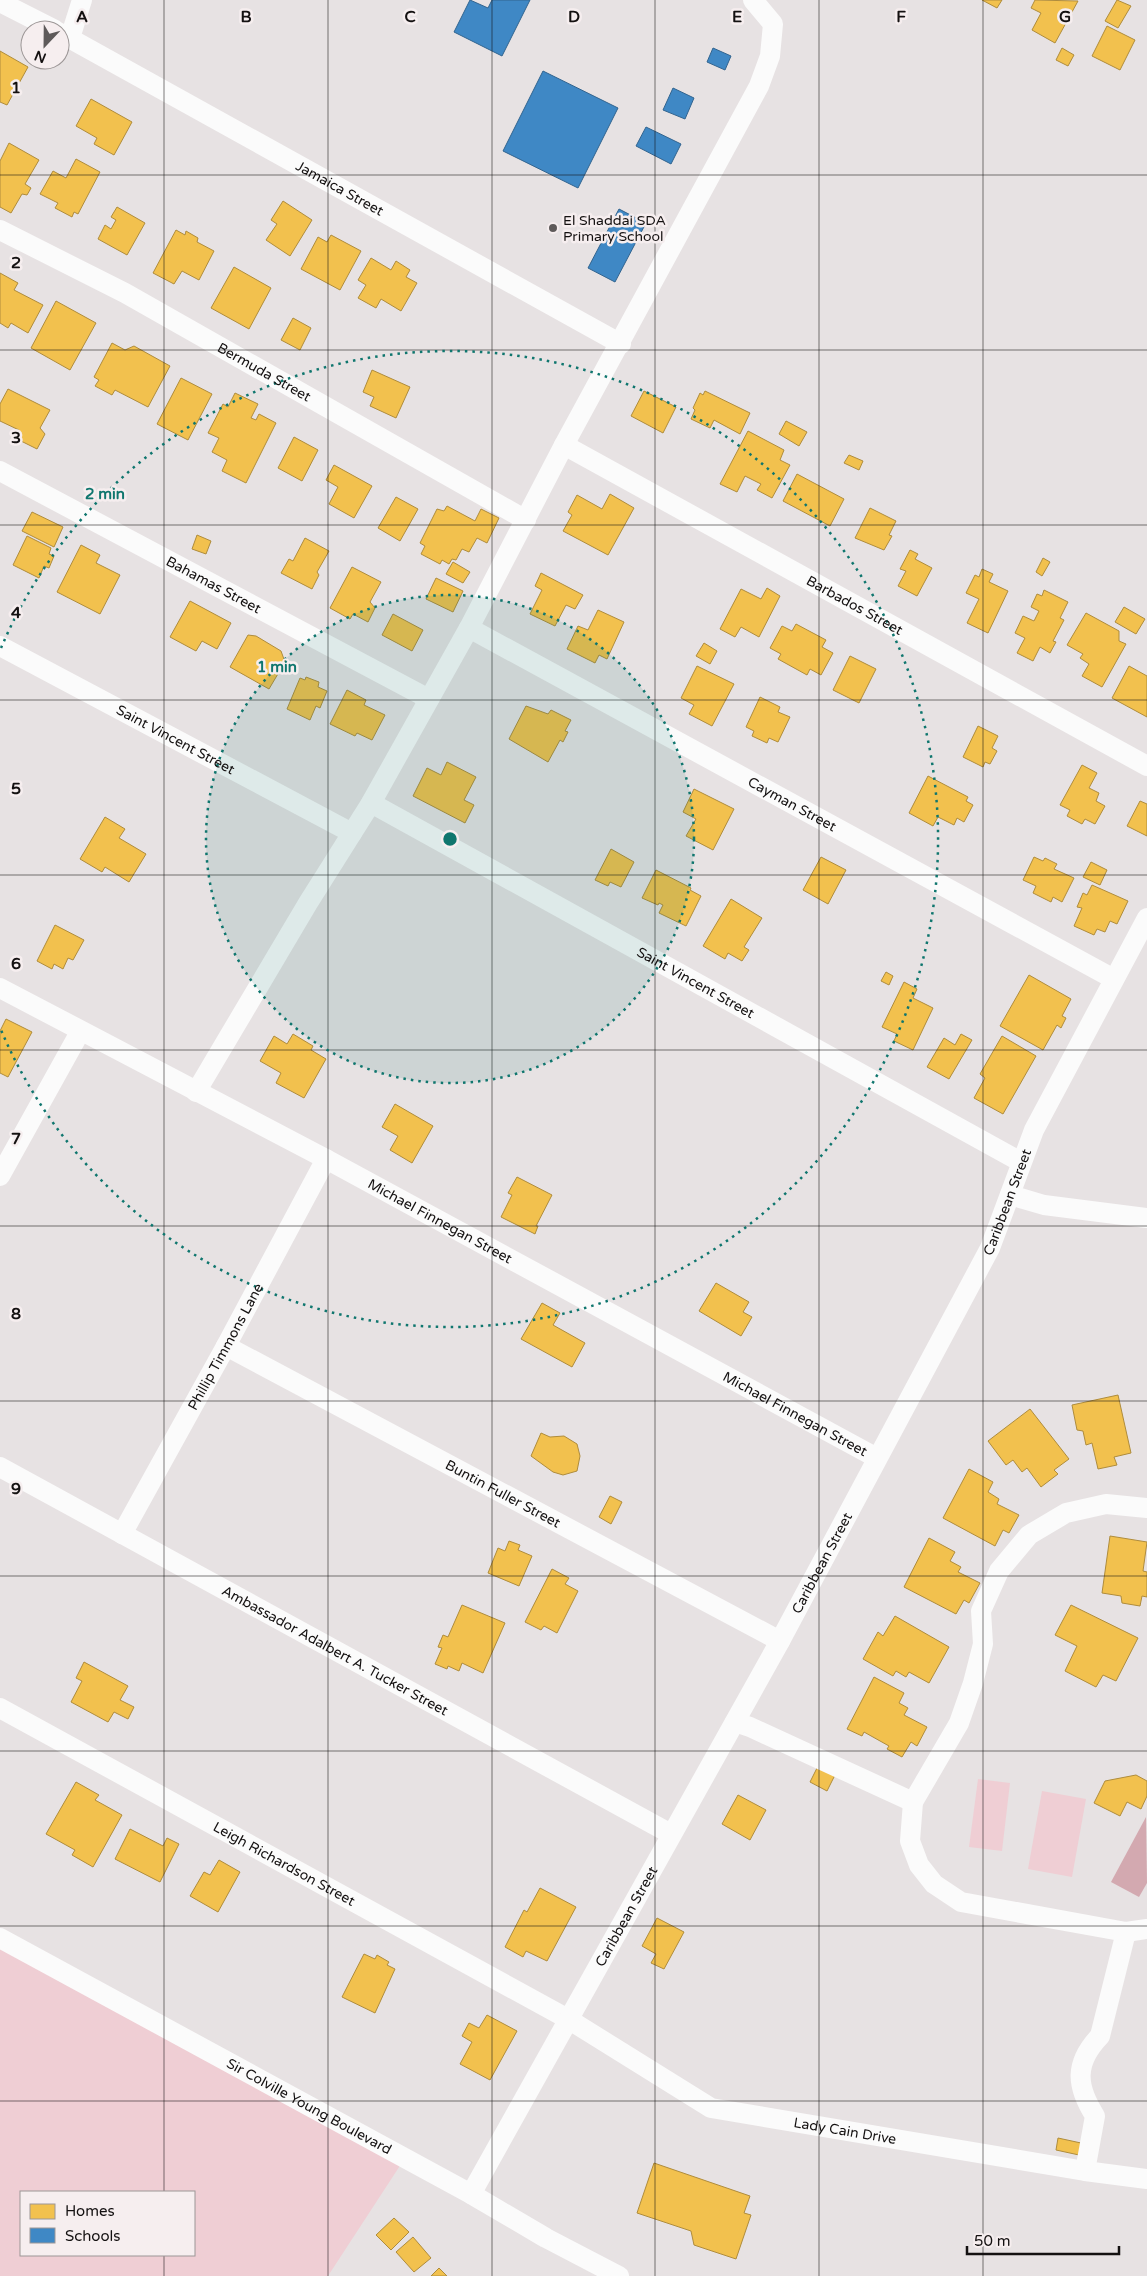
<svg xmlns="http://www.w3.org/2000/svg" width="1147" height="2276" font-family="'Varela Round',sans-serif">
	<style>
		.green { fill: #efced4; fill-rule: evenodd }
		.water { fill: #d3a9b0 }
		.homes { fill: #f2c14e; stroke: #af8c3c }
		.schools { fill: #3f88c5; stroke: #32648f }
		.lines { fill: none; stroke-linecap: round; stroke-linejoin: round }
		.street { stroke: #fbfbfb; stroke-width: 20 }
		.grid { fill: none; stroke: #141111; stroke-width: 1; stroke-opacity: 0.55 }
		.ring { fill: none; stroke: #0f766e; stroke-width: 2.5; stroke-dasharray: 2.5 5 }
		.poi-dot { fill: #5e5a5a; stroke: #f6eeef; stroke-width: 2 }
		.labels { text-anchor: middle; stroke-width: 5; stroke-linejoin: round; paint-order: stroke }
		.street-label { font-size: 14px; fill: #141111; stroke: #f6eeef }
		.poi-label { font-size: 14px; fill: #141111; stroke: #f6eeef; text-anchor: start }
		.grid-label { font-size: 16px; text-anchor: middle; font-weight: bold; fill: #141111; stroke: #f6eeef; stroke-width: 5; stroke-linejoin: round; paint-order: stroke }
		.centre { fill: #0f766e; stroke: #f6eeef; stroke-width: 2.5 }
		.ring-label { font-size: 15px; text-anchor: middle; font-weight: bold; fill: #0f766e; stroke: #f6eeef; stroke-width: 5; stroke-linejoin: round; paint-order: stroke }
	</style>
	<rect width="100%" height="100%" fill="#e7e2e3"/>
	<!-- green -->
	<g class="green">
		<path d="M978,1779L1010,1783L1002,1851L969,1847Z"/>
		<path d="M1042,1791L1086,1799L1072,1877L1028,1869Z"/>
		<path d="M0,1944L405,2158L328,2276H0ZM21,2192H194V2255H21Z"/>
	</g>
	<!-- water -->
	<path class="water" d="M1146,1817L1147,1883L1139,1897L1111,1882Z"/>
	<!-- homes -->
	<g class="homes">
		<path d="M982,0H1002L997,8Z"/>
		<path d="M1035,0L1078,1L1055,43L1032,30L1041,13L1031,8Z"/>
		<path d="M1117,0L1131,6L1118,28L1105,21Z"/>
		<path d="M1107,26L1135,40L1120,70L1092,56Z"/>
		<path d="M1062,48L1074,55L1068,66L1056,60Z"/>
		<path d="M0,51L28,67L7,105L0,102Z"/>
		<path d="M91,99L132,122L114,155L94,144L97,138L76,126Z"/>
		<path d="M9,143L39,160L25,184L31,188L27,195L22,194L11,213L0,207V161Z"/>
		<path d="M76,159L100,172L78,214L74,212L72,217L55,208L58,203L40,194L53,171L66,178Z"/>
		<path d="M283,201L312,220L290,256L266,240L277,224L271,220Z"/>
		<path d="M117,207L145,223L127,255L98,239L105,225L111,229L116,220L111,217Z"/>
		<path d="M176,230L185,235L186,231L198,238L197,242L214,251L199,280L182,271L174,284L153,273Z"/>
		<path d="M331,235L361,251L340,290L301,269L318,237L327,242Z"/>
		<path d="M371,258L391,270L396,261L410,270L406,277L417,283L401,311L381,299L376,308L358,298L366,285L358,280Z"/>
		<path d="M234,267L271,288L249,329L211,308Z"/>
		<path d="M0,273L18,283L14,290L43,305L28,333L11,323L8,328L0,323Z"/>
		<path d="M56,301L96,323L70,370L31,348Z"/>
		<path d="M293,318L311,328L300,350L281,340Z"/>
		<path d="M112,343L125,350L134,346L170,366L148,407L115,390L112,395L95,386L99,380L94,377Z"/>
		<path d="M372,370L410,387L396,418L370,406L374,397L363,392Z"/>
		<path d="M181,378L212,394L188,440L157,424Z"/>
		<path d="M8,389L50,410L40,428L45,434L37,449L15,438L19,430L0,421V404Z"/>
		<path d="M644,391L676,407L663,433L631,416Z"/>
		<path d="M705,391L750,413L740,434L714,420L710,428L691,419L695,410L693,408L700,393L703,395Z"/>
		<path d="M235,393L258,404L251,418L256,420L259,414L276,423L246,483L222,471L227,460L212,452L219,438L208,433L223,404L228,407Z"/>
		<path d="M786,421L807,432L799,446L779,434Z"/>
		<path d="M748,431L784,450L780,460L790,465L772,498L757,490L761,484L745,476L737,492L720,484Z"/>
		<path d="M294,437L318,450L302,481L278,468Z"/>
		<path d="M849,455L863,461L859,470L844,463Z"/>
		<path d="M334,465L372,486L354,518L329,504L338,487L326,480Z"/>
		<path d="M797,474L844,499L830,526L783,501Z"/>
		<path d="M610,494L634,508L608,555L563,531L572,515L568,512L577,495L602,509Z"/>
		<path d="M396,497L418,509L400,541L378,528Z"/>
		<path d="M447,506L475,521L481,509L499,518L487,543L477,538L469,552L462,549L456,560L452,559L449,564L442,560L440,564L421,554L425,546L420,543L437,509L444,511Z"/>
		<path d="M870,508L896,521L889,535L892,536L884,550L855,538Z"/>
		<path d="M32,512L63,527L54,547L22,531Z"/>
		<path d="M197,535L211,541L206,554L192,549Z"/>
		<path d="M27,536L51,548L49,554L54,556L49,568L44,566L39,578L13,565Z"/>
		<path d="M305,538L329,551L317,572L319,575L312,589L281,573L289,559L293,561Z"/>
		<path d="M81,545L100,555L96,563L120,575L100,614L57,592Z"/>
		<path d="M910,550L918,554L915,559L932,568L917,596L898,586L906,571L900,569Z"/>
		<path d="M1043,558L1050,562L1042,576L1036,572Z"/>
		<path d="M453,562L470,572L463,583L446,574Z"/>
		<path d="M352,567L381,582L370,602L375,608L368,622L353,614L350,619L330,608Z"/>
		<path d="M982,569L993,574L989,582L1008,591L988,633L967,623L979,599L966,593L975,575L979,577Z"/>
		<path d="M541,573L583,595L575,609L566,605L555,626L530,614L542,590L535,586Z"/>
		<path d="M436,578L463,591L453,612L426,599Z"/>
		<path d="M767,588L780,596L759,637L741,627L735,637L720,629L741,589L761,599Z"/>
		<path d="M1044,590L1068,602L1060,618L1064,620L1053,641L1056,642L1050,653L1040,647L1033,661L1017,653L1025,638L1015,633L1023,616L1034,621L1039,611L1031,607L1037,594L1042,596Z"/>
		<path d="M190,601L231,623L217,649L202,641L196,651L170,637Z"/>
		<path d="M1124,607L1145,619L1136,634L1115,622Z"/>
		<path d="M598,610L624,622L607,659L599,655L595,663L567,649L578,626L588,630Z"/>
		<path d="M1086,613L1119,631V641L1126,644L1102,687L1082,676L1089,664L1080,658L1083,654L1067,645Z"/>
		<path d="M393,614L423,630L412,651L382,635Z"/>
		<path d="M796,624L826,640L822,647L833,653L821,675L810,669L807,675L778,659L781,654L770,648L782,626L792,631Z"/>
		<path d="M248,635L256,636L281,651L285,662L269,689L230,667Z"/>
		<path d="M704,643L717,651L710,664L696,656Z"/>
		<path d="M850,656L876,669L859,703L833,690Z"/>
		<path d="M697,666L734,684L712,726L689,714L694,705L681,698Z"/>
		<path d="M1129,666L1147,676V717L1112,698Z"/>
		<path d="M306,677L319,682L318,687L327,691L320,708L316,706L310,720L287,709L300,678L305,680Z"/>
		<path d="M347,690L366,700L364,705L385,715L372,740L357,733L355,736L330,724Z"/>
		<path d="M760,697L780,707L778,712L790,717L778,742L769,738L767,743L752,736L754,731L746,727Z"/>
		<path d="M526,706L548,714L551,710L571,720L565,731L568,732L563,742L560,740L548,762L509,739Z"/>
		<path d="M978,726L998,736L992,748L997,751L990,764L985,762L983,767L963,757Z"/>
		<path d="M447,762L476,777L464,800L474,805L465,823L413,796L427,768L441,775Z"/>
		<path d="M1082,765L1097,773L1089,788L1099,793L1096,801L1105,806L1095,824L1085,819L1082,824L1067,816L1070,810L1060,805Z"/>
		<path d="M928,776L968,797L966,801L973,805L964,822L957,818L954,825L938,817L933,826L909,813Z"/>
		<path d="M694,789L734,809L713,850L686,836L696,819L683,812Z"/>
		<path d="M1140,801L1147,804V836L1127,826Z"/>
		<path d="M105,817L125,829L119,838L146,854L129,882L105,867L102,872L80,859Z"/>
		<path d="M611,849L634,862L621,887L610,882L608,886L595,880Z"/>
		<path d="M821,857L846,870L828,904L803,890Z"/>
		<path d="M1034,857L1043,861L1045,858L1057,864L1054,869L1074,878L1062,902L1053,897L1051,902L1033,893L1036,886L1023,880Z"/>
		<path d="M1091,862L1107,870L1100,885L1083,877Z"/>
		<path d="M656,870L691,888L690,890L701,896L686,926L659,913L663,905L659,903L658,905L642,898Z"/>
		<path d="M1092,885L1128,901L1117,924L1110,921L1105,932L1097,929L1094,935L1074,926L1082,908L1077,907L1083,893L1087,895Z"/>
		<path d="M731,899L762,918L744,947L749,950L742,961L728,953L725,959L703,946Z"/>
		<path d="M55,925L84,940L73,960L68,958L63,969L54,964L52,969L37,961Z"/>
		<path d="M886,972L893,976L889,985L881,981Z"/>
		<path d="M1029,975L1071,999L1062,1016L1066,1018L1061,1028L1057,1025L1043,1050L1000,1026Z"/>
		<path d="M904,982L917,989L913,998L933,1008L913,1050L894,1041L897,1034L882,1027Z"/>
		<path d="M6,1019L32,1032L8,1077L0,1073V1031Z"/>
		<path d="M293,1034L313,1046L311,1050L326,1059L304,1098L276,1083L281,1073L260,1061L274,1036L287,1044Z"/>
		<path d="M961,1034L972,1040L949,1079L927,1067L944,1038L955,1045Z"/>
		<path d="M1002,1036L1036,1056L1003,1114L974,1098L985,1078L980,1074Z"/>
		<path d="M395,1104L433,1126L412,1163L390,1150L398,1136L382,1127Z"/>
		<path d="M517,1177L552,1195L536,1226H538L535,1234L501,1217L512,1195L508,1193Z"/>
		<path d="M716,1283L749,1302L743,1312L752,1317L741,1336L699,1311Z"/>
		<path d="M542,1303L560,1313L553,1325L585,1343L572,1367L521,1339Z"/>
		<path d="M1118,1395L1131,1453L1114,1457L1117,1465L1098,1469L1092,1443L1086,1445L1083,1431L1077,1430L1072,1405Z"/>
		<path d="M1030,1409L1069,1459L1054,1470L1058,1474L1041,1487L1027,1468L1022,1472L1013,1460L1006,1465L988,1441Z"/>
		<path d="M541,1433L550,1437L564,1436L577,1444L580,1456L577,1471L563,1475L553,1472L531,1456Z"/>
		<path d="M969,1469L993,1482L988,1492L999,1499L997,1504L1019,1515L1009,1533L1003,1530L995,1546L943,1518Z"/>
		<path d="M610,1496L622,1502L611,1524L599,1517Z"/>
		<path d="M1110,1536L1147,1542L1143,1571L1147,1572V1597L1142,1596L1140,1606L1122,1603L1121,1596L1102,1593Z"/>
		<path d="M929,1538L955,1552L950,1561L961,1567L958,1572L980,1583L969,1603L964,1600L956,1614L904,1587Z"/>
		<path d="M509,1541L520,1545L518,1550L532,1556L519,1586L488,1573L498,1548L505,1551Z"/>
		<path d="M552,1569L569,1578L565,1584L578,1591L557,1633L544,1626L541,1630L525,1622Z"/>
		<path d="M462,1605L505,1623L483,1673L462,1663L459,1671L448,1666L447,1669L435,1664L442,1648L438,1647L443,1635L448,1637Z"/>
		<path d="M1071,1605L1138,1638L1116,1681L1103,1675L1096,1687L1065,1671L1077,1646L1055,1635Z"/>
		<path d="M895,1616L949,1647L929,1683L909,1672L906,1677L896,1671L893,1676L863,1659L878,1632L883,1636Z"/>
		<path d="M84,1662L128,1686L120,1700L134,1707L128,1719L114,1712L108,1722L71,1702L82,1681L76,1678Z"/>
		<path d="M874,1677L904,1693L899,1703L908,1708L904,1715L927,1727L917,1746L911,1742L902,1757L887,1749L889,1746L864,1732L862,1736L847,1729Z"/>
		<path d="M818,1766L835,1775L827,1791L810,1782Z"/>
		<path d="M1136,1775L1147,1781V1796L1141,1809L1127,1802L1120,1816L1094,1803L1105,1781Z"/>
		<path d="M76,1782L99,1795L95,1800L122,1815L93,1867L72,1855L75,1850L46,1834Z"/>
		<path d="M738,1795L766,1810L750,1840L722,1824Z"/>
		<path d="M130,1829L163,1846L167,1838L179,1844L160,1882L115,1859Z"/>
		<path d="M219,1860L240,1872L218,1912L190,1896L204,1872L210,1875Z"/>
		<path d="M540,1888L576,1907L547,1961L526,1951L523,1957L505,1947L524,1910L527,1912Z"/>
		<path d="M657,1918L684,1932L664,1969L651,1963L656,1954L642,1946Z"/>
		<path d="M364,1954L375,1959L377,1955L389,1962L387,1965L395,1969L375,2013L342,1997Z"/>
		<path d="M487,2015L517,2031L490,2080L460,2064L472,2042L462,2036L469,2023L479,2028Z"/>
		<path d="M1058,2138L1081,2143L1079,2155L1056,2150Z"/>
		<path d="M654,2163L750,2196L744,2213L751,2215L736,2259L694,2245L691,2231L637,2213Z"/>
		<path d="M394,2218L409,2232L391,2250L376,2235Z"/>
		<path d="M413,2237L431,2258L414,2272L396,2252Z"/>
		<path d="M439,2268L447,2276H431Z"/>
	</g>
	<!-- schools -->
	<g class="schools">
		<path d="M470,0L488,8L492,0H530L502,56L454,32Z"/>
		<path d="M713,48L731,56L725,70L707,62Z"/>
		<path d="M543,71L618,108L578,188L503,151Z"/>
		<path d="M673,88L694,98L685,119L663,110Z"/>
		<path d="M646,127L681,144L671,164L636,146Z"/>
		<path d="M619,209L646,223L615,282L588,268Z"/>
	</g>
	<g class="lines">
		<!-- street -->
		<g class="street">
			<path d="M0,2L55,30"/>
			<path id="s1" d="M60,33L621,344"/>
			<path d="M70,38L82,0"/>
			<path id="s2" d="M0,230L125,293L526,520"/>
			<path id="s3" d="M564,445L1147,766"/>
			<path id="s4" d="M0,471L429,699"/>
			<path id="s5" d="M469,628L1114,979"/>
			<path id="s6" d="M0,646L352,833"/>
			<path id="s7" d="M371,803L1021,1162"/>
			<path id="s8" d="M0,988L326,1159L877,1458"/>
			<path d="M196,1092L308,903L371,803L469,628L564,445L759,86L770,56L773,24L753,0"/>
			<path d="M0,1176L80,1032"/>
			<path d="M1010,1195L1044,1205L1147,1218"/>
			<path id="s9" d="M226,1346L780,1641"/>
			<path id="s10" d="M0,1467L671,1834"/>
			<path d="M1147,1508L1106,1504L1066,1513L1029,1535L999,1571L981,1611L983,1644L973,1683L959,1723L913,1802L910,1841L919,1865L934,1884L961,1902L1126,1932L1147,1929"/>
			<path id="s11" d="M122,1534L226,1346L326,1159"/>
			<path id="s12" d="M0,1708L568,2019L711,2108L1085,2171L1147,2179"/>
			<path d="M735,1722L750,1727L913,1802"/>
			<path id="s13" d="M0,1938L471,2194L546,2238L619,2276"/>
			<path d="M1085,2171L1095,2116C1076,2086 1074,2063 1100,2036L1126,1932"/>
			<path id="s14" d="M471,2194L780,1641L990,1248L1034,1130L1147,918"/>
		</g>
	</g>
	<!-- grid -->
	<path class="grid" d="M164,0V2192M328,0V2276M492,0V2276M655,0V2276M819,0V2276M983,0V2276M0,175H1147M0,350H1147M0,525H1147M0,700H1147M0,875H1147M0,1050H1147M0,1226H1147M0,1401H1147M0,1576H1147M0,1751H1147M0,1926H1147M0,2101H1147M164,2255V2276"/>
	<!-- distance rings -->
	<circle cx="450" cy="839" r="244" fill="#0f766e" fill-opacity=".12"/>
	<g class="ring">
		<circle cx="450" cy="839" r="244"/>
		<path d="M1 648A488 488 0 1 1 1 1030"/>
	</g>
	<!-- markers -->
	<circle class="poi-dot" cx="553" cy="228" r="5"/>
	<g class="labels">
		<!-- street labels -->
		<g class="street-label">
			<text dy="5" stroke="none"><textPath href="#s1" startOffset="320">Jamaica Street</textPath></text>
			<text dy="5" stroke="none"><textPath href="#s2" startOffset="300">Bermuda Street</textPath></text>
			<text dy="5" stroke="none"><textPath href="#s4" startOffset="242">Bahamas Street</textPath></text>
			<text dy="5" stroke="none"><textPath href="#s3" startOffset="332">Barbados Street</textPath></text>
			<text dy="5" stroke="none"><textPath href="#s6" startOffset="199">Saint Vincent Street</textPath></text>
			<text dy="5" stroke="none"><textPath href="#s5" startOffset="368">Cayman Street</textPath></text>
			<text dy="5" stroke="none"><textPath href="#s7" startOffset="371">Saint Vincent Street</textPath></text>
			<text dy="5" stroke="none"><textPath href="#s14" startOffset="1128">Caribbean Street</textPath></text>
			<text dy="5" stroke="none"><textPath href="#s8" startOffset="498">Michael Finnegan Street</textPath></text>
			<text dy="5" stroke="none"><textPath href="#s11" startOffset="214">Phillip Timmons Lane</textPath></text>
			<text dy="5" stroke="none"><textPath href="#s8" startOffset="902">Michael Finnegan Street</textPath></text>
			<text dy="5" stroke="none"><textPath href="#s9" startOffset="314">Buntin Fuller Street</textPath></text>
			<text dy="5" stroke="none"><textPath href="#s14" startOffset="722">Caribbean Street</textPath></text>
			<text dy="5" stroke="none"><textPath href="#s10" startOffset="382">Ambassador Adalbert A. Tucker Street</textPath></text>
			<text dy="5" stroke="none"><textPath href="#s12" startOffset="324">Leigh Richardson Street</textPath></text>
			<text dy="5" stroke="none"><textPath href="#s14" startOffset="318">Caribbean Street</textPath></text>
			<text dy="5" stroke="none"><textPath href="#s13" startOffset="352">Sir Colville Young Boulevard</textPath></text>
			<text dy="5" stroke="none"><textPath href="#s12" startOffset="952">Lady Cain Drive</textPath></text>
		</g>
		<!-- poi labels -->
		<g class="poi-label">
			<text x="563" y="225">El Shaddai SDA<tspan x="563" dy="16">Primary School</tspan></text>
		</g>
	</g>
	<g class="grid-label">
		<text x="82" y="22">A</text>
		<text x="246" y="22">B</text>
		<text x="410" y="22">C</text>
		<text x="574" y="22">D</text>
		<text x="737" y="22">E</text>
		<text x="901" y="22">F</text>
		<text x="1065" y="22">G</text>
		<text x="16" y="93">1</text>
		<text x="16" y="268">2</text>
		<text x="16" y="443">3</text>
		<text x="16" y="618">4</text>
		<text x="16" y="794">5</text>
		<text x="16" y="969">6</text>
		<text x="16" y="1144">7</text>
		<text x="16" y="1319">8</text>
		<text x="16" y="1494">9</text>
	</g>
	<circle cx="450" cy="839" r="8" class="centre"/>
	<g class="ring-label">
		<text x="105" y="499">2 min</text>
		<text x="277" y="672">1 min</text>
	</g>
	<!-- legend -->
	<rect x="20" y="2191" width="175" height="65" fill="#f6eeef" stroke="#9c9696"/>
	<rect x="30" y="2204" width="25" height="15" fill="#f2c14e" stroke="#9c9696"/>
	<text x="65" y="2216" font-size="15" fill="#141111">Homes</text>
	<rect x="30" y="2228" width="25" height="15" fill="#3f88c5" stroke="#9c9696"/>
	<text x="65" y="2241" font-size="15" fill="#141111">Schools</text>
	<!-- north arrow -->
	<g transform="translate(45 45) rotate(202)"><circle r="24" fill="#f6eeef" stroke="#9c9696"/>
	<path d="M0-4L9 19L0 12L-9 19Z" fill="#5e5a5a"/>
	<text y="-8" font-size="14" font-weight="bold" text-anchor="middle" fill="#141111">N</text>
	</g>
	<!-- scale -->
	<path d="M967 2246v8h152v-8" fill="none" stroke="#141111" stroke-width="2.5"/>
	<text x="974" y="2246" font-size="15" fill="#141111" stroke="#f6eeef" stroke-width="4" paint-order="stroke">50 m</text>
</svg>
